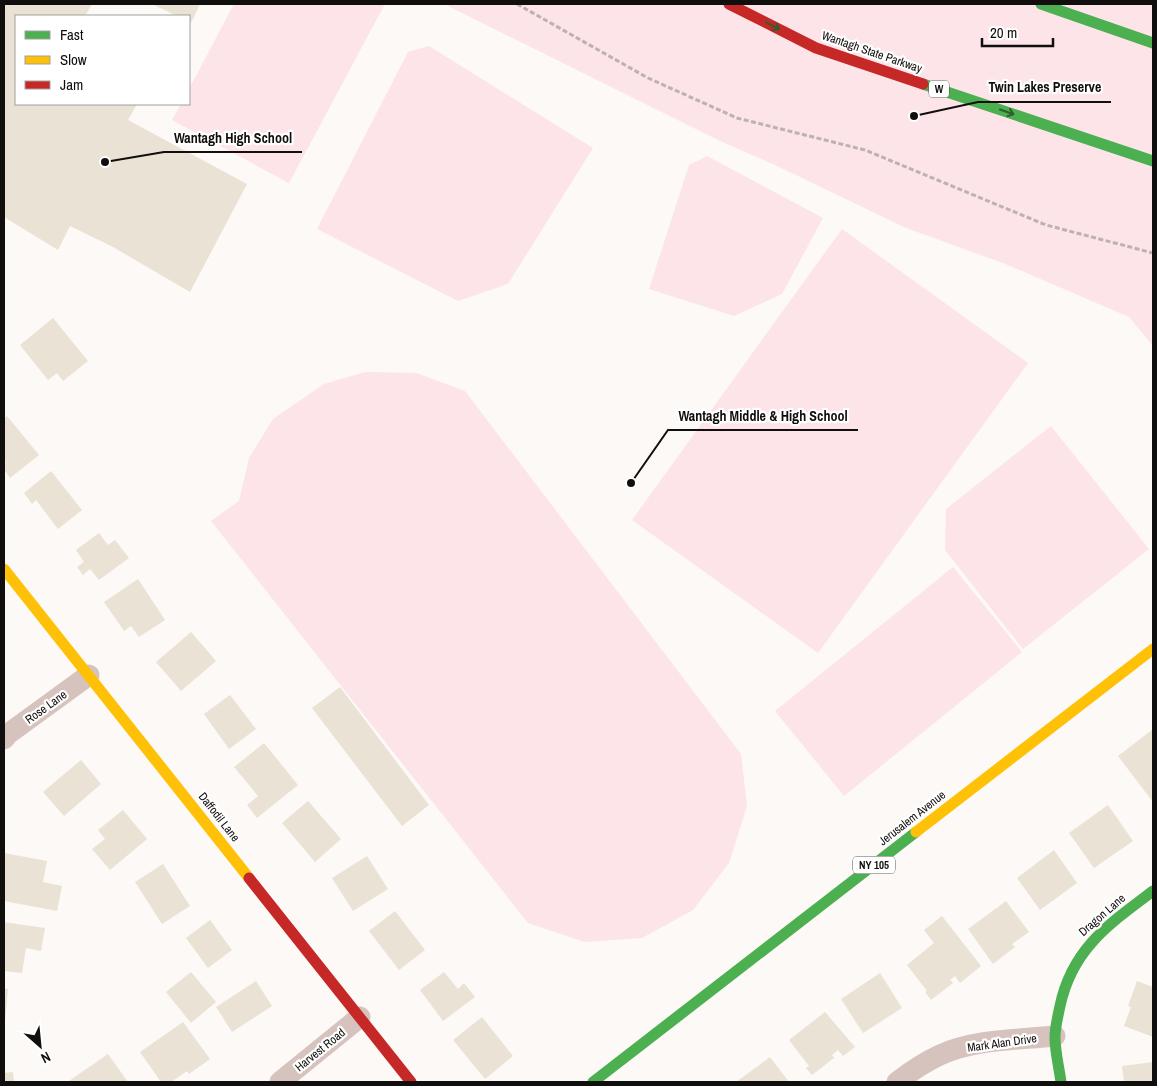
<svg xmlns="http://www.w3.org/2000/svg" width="1157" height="1086" font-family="'Archivo Narrow',sans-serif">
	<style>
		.green { fill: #fce4e8 }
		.building { fill: #eae2d4 }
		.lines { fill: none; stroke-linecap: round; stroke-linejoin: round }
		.path { stroke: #beb1ae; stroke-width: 3; stroke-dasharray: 5 2.5; stroke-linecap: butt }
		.street { stroke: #d7c3be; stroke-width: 21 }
		.fast { stroke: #4caf50; stroke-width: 11 }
		.slow { stroke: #ffc107; stroke-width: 11 }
		.jam { stroke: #c62828; stroke-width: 11 }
		.oneway { stroke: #2e5f2e }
		.labels { text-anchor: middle; stroke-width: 4.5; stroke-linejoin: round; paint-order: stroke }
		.shield { fill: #fff; stroke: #585756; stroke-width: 1 }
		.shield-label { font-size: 11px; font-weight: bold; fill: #110f0d }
		.street-label { font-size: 12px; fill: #110f0d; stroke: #fff }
		.leader { fill: none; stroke: #110f0d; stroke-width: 2 }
		.callout-dot { fill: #110f0d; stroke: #fff; stroke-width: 2 }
		.callout-label { font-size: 14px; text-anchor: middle; font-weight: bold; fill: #110f0d; stroke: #fff; stroke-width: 4.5; stroke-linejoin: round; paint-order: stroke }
	</style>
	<rect width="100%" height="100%" fill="#fcf9f7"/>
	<!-- green -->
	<g class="green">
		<path d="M234,4H385L289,183L172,120L181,104H189V89Z"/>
		<path d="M444,4H1153V346L1129,317L1003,263L906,228L775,165L718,140Z"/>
		<path d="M429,46L593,148L508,284L458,301L317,229L408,52Z"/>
		<path d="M707,156L823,218L782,294L734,316L649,289L689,165Z"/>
		<path d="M842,229L1028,363L818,653L632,520Z"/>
		<path d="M365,372L416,373L465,391L741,754L747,806L729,863L693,910L642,938L585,942L528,923L211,521L239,501L249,458L273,419L324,384Z"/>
		<path d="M1051,426L1149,549L1023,649L945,550L946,509Z"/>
		<path d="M953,567L1022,652L844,796L775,711Z"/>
	</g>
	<!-- building -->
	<g class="building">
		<path d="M4,4H92L85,16H16V104H137L128,120L247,184L190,292L113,247L70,226L58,250L4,217Z"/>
		<path d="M152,4H200L191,23L189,22V16H177Z"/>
		<path d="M53,318L88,361L63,381L57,373L48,380L20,345Z"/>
		<path d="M7,416L39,455L10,478L4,469V465L6,463L4,460V419Z"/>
		<path d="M51,471L82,510L58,529L36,500L32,504L24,493Z"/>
		<path d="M99,533L108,545L115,540L129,558L99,580L90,569L83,575L77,567L84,562L76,550Z"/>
		<path d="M138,579L165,620L139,637L131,626L124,631L104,602Z"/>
		<path d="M191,632L216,661L181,691L156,662Z"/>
		<path d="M340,687L429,805L402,826L312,708Z"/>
		<path d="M230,695L256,729L229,749L204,714Z"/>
		<path d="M1153,729V802L1118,756Z"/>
		<path d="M264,743L298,785L257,818L247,805L258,796L234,767Z"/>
		<path d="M81,760L101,784L64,816L43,792Z"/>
		<path d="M308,801L341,839L315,862L282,823Z"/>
		<path d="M1108,805L1133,841L1094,868L1069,833Z"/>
		<path d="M123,810L147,839L110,870L92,849L105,839L98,830Z"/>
		<path d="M1054,850L1077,883L1040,910L1017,878Z"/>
		<path d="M4,853L47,861L43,882L62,886L57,911L4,901Z"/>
		<path d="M367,856L388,889L353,911L332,878Z"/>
		<path d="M163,864L190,906L162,924L135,882Z"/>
		<path d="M1006,901L1029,932L1012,944L1015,947L993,964L968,929Z"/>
		<path d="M395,911L425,950L399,970L369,931Z"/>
		<path d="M942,916L981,966L960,983L955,976L950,980L953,983L931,1000L925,992L927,991L907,965L934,943L924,930Z"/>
		<path d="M210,920L232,950L208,968L186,938Z"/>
		<path d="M4,922L45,928L41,951L26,948L22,973L4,971Z"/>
		<path d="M191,972L216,1002L191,1023L166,992Z"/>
		<path d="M444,972L458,989L464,983L475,997L443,1021L420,990Z"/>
		<path d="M880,973L902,1008L863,1033L841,999Z"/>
		<path d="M256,981L272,1006L232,1032L216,1007Z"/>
		<path d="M1137,981L1153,987V1037L1124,1026L1131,1007L1128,1006Z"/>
		<path d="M4,988L8,989L5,1021H4Z"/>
		<path d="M825,1012L855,1047L843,1056L838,1050L832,1055L834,1058L812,1075L806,1068L809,1066L789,1040Z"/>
		<path d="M482,1017L513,1056L485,1079L453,1040Z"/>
		<path d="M183,1022L210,1059L189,1074L187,1071L171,1082H161L140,1052Z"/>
		<path d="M108,1054L128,1082H70L69,1081Z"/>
		<path d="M770,1057L789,1082H736Z"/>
		<path d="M1153,1062V1082H1124L1122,1066Z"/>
		<path d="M13,1072L14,1082H4V1073Z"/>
	</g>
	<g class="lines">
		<!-- path -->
		<path class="path" d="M517,4L648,78L737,118L865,150L1046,225L1153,253"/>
		<!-- street -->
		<g class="street">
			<path d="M4,739L8,734L89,675"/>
			<path d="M280,1082L360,1017"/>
			<path d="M897,1082C910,1072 925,1062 940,1055C974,1039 1018,1040 1055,1036"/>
		</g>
		<!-- fast -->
		<g class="fast">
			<path d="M1041,4L1153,43"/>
			<path d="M923,84L1153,161"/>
			<path d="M593,1082L916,832"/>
			<path d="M1061,1082C1059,1067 1055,1052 1055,1037C1055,1027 1058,1016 1060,1006C1072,949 1109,924 1153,891"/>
		</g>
		<!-- slow -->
		<g class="slow">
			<path d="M4,569L249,878"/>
			<path d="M916,832L1153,649"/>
		</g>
		<!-- jam -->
		<g class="jam">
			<path d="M729,4L816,48L923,84"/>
			<path d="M249,878L411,1082"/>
		</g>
	</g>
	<!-- one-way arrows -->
	<defs><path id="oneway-shaft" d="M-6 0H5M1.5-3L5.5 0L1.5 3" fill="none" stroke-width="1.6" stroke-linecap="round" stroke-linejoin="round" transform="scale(1.25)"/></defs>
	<g class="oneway">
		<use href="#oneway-shaft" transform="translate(773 26) rotate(27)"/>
		<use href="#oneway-shaft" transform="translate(1007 112) rotate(19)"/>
	</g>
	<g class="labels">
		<!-- shield labels -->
		<g class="shield">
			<rect x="929" y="80.5" width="20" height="17" rx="4"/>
			<rect x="853" y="856.5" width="42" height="17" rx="4"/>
		</g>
		<g class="shield-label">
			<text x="939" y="93">W</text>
			<text x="874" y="869">NY 105</text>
		</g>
		<!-- street labels -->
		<g class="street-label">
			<text transform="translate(872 52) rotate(19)" y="4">Wantagh State Parkway</text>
			<text transform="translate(46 707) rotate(-36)" y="4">Rose Lane</text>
			<text transform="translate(219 817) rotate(52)" y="4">Daffodil Lane</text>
			<text transform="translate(912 818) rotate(-38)" y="4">Jerusalem Avenue</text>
			<text transform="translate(1102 915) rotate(-41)" y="4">Dragon Lane</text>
			<text transform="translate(1002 1043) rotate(-8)" y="4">Mark Alan Drive</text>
			<text transform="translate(320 1050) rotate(-39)" y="4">Harvest Road</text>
		</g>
	</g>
	<!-- callouts -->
	<path class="leader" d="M914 116L978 102H1111M105 162L164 152H302M631 483L668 430H858"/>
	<g class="callout-dot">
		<circle cx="914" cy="116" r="5"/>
		<circle cx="105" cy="162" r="5"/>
		<circle cx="631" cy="483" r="5"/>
	</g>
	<g class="callout-label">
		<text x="1045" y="92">Twin Lakes Preserve</text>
		<text x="233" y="143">Wantagh High School</text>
		<text x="763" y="421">Wantagh Middle &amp; High School</text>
	</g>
	<!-- border -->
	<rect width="1157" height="1086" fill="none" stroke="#110f0d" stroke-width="10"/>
	<!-- legend -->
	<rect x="15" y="15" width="175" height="90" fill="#ffffff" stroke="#a09f9e"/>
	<rect x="25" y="31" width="25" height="8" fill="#4caf50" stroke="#a09f9e"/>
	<text x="60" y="40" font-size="15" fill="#110f0d">Fast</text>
	<rect x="25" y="56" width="25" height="8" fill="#ffc107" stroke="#a09f9e"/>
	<text x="60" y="65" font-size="15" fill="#110f0d">Slow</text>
	<rect x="25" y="81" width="25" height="8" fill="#c62828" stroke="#a09f9e"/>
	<text x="60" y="90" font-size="15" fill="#110f0d">Jam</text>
	<!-- north arrow -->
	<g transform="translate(40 1046) rotate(153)" stroke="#ffffff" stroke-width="4" paint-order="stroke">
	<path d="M0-4L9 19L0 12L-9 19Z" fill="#110f0d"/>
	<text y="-8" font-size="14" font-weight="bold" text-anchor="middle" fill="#110f0d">N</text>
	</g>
	<!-- scale -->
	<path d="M982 38v8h71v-8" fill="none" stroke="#110f0d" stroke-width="2.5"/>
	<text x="990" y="38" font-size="15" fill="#110f0d" stroke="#ffffff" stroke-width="4" paint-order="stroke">20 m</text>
</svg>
